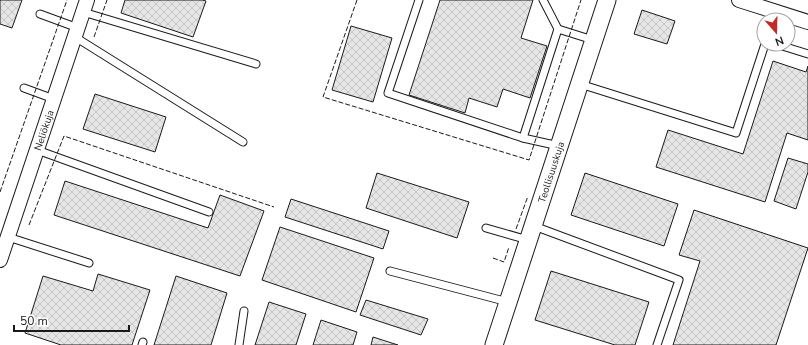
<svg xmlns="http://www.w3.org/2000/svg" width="808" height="345" font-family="'Nunito Sans',sans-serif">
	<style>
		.building { fill: url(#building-cross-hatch); stroke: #1a1a1a }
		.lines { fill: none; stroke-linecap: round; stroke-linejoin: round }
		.service-casing { stroke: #1a1a1a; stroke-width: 9 }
		.minor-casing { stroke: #1a1a1a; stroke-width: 16 }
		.tertiary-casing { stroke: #1a1a1a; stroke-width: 19 }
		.service { stroke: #fff; stroke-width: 7 }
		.minor { stroke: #fff; stroke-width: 14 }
		.tertiary { stroke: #fff; stroke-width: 17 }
		.fence { stroke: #1a1a1a; stroke-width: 1; stroke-dasharray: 5 2; stroke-linecap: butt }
		.labels { text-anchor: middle; stroke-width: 3; stroke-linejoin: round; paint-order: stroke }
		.street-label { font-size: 10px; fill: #1a1a1a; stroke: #fff }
	</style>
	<defs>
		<pattern id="building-cross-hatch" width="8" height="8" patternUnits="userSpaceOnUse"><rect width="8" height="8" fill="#e6e6e6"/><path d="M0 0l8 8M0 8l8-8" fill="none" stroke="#c5c5c5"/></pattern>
	</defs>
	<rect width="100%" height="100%" fill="#fff"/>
	<!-- building -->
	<g class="building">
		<path d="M0,0H22L12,28L0,24Z"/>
		<path d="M125,0H202L206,1L193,37L121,13Z"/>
		<path d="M440,0H533L521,38L547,46L530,98L503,89L497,107L469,98L465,113L409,95Z"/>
		<path d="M642,10L675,21L667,44L634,34Z"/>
		<path d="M351,26L392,38L373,102L332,90Z"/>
		<path d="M773,61L806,72L808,66V140L787,133L765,202L656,167L668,130L743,154Z"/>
		<path d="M95,94L166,117L155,152L83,129Z"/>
		<path d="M788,158L808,164V172L796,209L774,201Z"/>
		<path d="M377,173L469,202L457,238L366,208Z"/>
		<path d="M585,173L678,204L664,246L571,215Z"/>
		<path d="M65,181L208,228L220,195L264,211L240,276L54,215Z"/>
		<path d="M291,199L389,231L383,249L285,217Z"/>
		<path d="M694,210L808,248L776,345H673L700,261L679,255Z"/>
		<path d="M280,227L374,258L356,312L262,280Z"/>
		<path d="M551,271L649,302L635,345H615L535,320Z"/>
		<path d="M98,274L150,290L132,345H61L25,333L43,276L93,291Z"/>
		<path d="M176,276L227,293L211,345H154Z"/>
		<path d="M366,300L428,319L421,335L360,315Z"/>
		<path d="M269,302L306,314L296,345H255Z"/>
		<path d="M321,320L357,332L353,345H313Z"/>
		<path d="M373,337L398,345H371Z"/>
	</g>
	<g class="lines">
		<!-- service casing -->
		<g class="service-casing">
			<g id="service">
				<path d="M419,0L388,93L523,138L559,146"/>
				<path d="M543,0L558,29"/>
				<path d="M83,12L256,64"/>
				<path d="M40,14L78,28"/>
				<path d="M75,37L243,142"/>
				<path d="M776,44L808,54"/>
				<path d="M580,84L736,133L765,44"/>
				<path d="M24,88L54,99"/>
				<path d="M523,138L558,29L593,40"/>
				<path d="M37,150L209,212"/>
				<path d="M534,226L679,280L657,345"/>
				<path d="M486,228L528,240"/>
				<path d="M8,237L89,263"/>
				<path d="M390,271L508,302"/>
				<path d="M142,345L143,342"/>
				<path d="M239,345L244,311"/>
			</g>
		</g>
		<!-- minor casing -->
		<g class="minor-casing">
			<g id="minor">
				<path d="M739,0L808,22"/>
				<path id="s1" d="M0,260L87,0"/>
			</g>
		</g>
		<!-- tertiary casing -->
		<g class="tertiary-casing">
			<g id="tertiary">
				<path id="s2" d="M494,345L607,0"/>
			</g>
		</g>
		<!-- service -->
		<use href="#service" class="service"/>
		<!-- minor -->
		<use href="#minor" class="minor"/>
		<!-- tertiary -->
		<use href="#tertiary" class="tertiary"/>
		<!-- fence -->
		<g class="fence">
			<path d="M357,0L323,97L529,160L581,0"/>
			<path d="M94,37L107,0"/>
			<path d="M0,192L67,0"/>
			<path d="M29,225L64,136L274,207"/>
			<path d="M516,229L528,196"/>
			<path d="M493,258L504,262L509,247"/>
		</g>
	</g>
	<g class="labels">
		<!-- street labels -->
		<g class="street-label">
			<text dy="4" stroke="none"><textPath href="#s1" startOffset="137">Neliökuja</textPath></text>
			<text dy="4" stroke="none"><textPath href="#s2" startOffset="182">Teollisuuskuja</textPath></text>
		</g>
	</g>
	<!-- north arrow -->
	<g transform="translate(776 32) rotate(160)"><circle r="19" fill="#ffffff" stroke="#a3a3a3"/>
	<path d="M0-3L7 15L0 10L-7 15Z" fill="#c62828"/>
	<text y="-6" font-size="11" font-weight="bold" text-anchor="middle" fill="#1a1a1a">N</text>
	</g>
	<!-- scale -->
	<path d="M14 325v6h115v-6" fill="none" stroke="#1a1a1a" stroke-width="2"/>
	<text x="20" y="325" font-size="12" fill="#1a1a1a" stroke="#ffffff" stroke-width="3" paint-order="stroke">50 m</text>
</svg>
